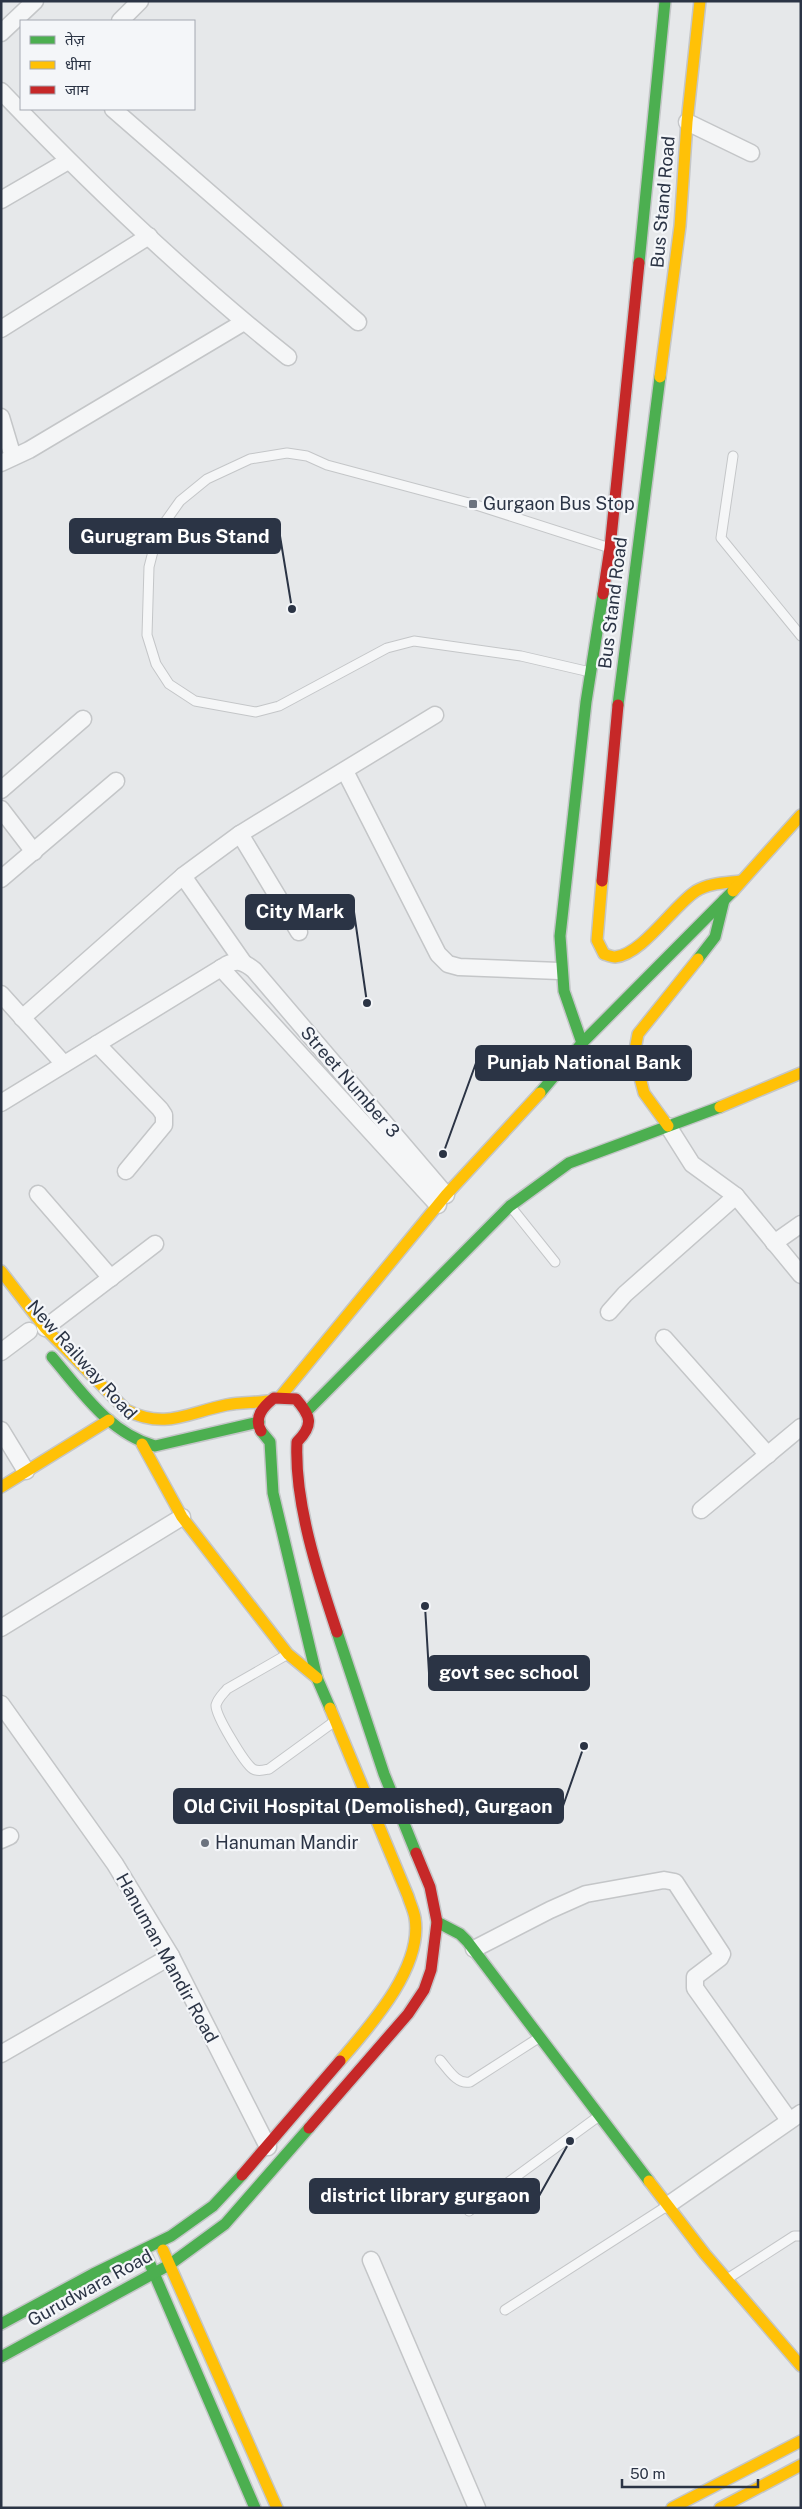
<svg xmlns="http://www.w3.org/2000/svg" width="802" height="2509" font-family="'Public Sans','Noto Sans Devanagari',sans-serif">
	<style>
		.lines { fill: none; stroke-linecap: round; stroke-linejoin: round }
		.lane-casing { stroke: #c4c6c8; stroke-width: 11 }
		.street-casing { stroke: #c4c6c8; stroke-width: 19 }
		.fast-casing { stroke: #c4c6c8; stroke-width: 14 }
		.slow-casing { stroke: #c4c6c8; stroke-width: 14 }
		.jam-casing { stroke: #c4c6c8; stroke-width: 14 }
		.lane { stroke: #f5f6f7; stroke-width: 9 }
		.street { stroke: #f5f6f7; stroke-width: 16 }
		.fast { stroke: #4caf50; stroke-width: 11 }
		.slow { stroke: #ffc107; stroke-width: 11 }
		.jam { stroke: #c62828; stroke-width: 11 }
		.poi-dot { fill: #6c737f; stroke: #f4f6f9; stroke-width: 2 }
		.labels { text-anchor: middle; stroke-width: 4.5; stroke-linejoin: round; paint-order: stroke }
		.street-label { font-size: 18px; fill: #2b3445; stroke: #f4f6f9 }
		.poi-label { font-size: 18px; fill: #2b3445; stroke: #f4f6f9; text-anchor: start }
		.leader { fill: none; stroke: #2b3445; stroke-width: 2 }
		.callout-dot { fill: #2b3445; stroke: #f4f6f9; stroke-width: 2 }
		.callout { fill: #2b3445; stroke: #2b3445; stroke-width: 2 }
		.callout-label { font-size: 19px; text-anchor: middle; font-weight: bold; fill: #fff }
	</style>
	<rect width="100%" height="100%" fill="#e6e8ea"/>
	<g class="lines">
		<!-- lane casing -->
		<g class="lane-casing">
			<g id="lane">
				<path d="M733,456L721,538L801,636"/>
				<path d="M590,672L521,656L414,641L387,648L279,706L256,712L195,701L169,684L156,664L147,635L149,567L158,532L180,501L207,479L250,459L287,453L307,456L327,465L473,504L610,548"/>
				<path d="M511,1207L555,1262"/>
				<path d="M288,1654L227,1689C223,1694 218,1698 216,1705C215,1715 245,1764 253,1769C258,1772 264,1770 269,1769L335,1721"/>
				<path d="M440,2060C448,2069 457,2085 470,2082L540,2037"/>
				<path d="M469,2211L599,2116"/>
				<path d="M727,2279L794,2236H801"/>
				<path d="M505,2310L667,2206"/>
			</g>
		</g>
		<!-- street casing -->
		<g class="street-casing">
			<g id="street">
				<path d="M120,21L140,1"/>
				<path d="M1,33L35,1"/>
				<path d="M1,91C91,185 186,276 288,357"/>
				<path d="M113,109L358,322"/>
				<path d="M687,122L751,153"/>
				<path d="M1,200L68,161"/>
				<path d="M1,329L149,236"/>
				<path d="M1,417L13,457"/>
				<path d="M1,463L29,450L244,322"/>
				<path d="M345,771L438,954L448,964L459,967L559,971"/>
				<path d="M1,790L83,719"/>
				<path d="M1,809L34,852"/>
				<path d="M240,834L299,932"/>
				<path d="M183,876L243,962"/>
				<path d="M1,879L116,781"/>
				<path d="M221,968L438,1205"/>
				<path d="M1,994L64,1064"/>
				<path d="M22,1018L183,876L240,834L435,715"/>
				<path d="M97,1044L160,1109L164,1115V1125L126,1171"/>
				<path d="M1,1103L226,965C238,959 244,962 254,970L446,1195"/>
				<path d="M668,1126L692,1164L736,1196L801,1275"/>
				<path d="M38,1194L111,1278"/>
				<path d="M774,1243L801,1224"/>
				<path d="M609,1312L625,1294L736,1196"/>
				<path d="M45,1328L155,1244"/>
				<path d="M664,1338L768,1455"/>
				<path d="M1,1352L29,1331"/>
				<path d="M1,1430L26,1471"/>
				<path d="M701,1510L801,1427"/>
				<path d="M1,1628L182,1517"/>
				<path d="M1,1704L115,1864L171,1956L268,2147"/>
				<path d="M1,1840L10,1836"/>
				<path d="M474,1949L550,1910L586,1894L664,1880L675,1882L722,1954L720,1958L695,1977V1988L789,2120"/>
				<path d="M1,2054L171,1956"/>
				<path d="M668,2205L801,2113"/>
				<path d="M371,2260L477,2508"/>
			</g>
		</g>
		<!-- fast casing -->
		<g class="fast-casing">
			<g id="fast">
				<path d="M639,263L665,1"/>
				<path d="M618,705L660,377"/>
				<path d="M698,959L715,937L724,900"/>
				<path d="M582,1043L564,991L560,936L586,702L603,594"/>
				<path d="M540,1093L582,1043L733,891"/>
				<path d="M52,1357C82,1392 109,1433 155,1446L259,1422"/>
				<path d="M307,1411L510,1206L569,1163L720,1107"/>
				<path d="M261,1431L270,1442L273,1493L317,1678L330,1708"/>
				<path d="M337,1632L384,1774L416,1853"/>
				<path d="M437,1922L460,1934L467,1941L649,2181"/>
				<path d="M147,2257L255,2508"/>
				<path d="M1,2324L93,2274L171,2236L213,2206L242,2175"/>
				<path d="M1,2357L169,2265L225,2224L309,2128"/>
			</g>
		</g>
		<!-- slow casing -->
		<g class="slow-casing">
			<g id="slow">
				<path d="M660,377L680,226L687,122L700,1"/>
				<path d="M602,881L597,940L604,954C607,955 612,957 615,957C642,955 674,905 696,891C709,883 726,883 741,881"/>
				<path d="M733,891L801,815"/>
				<path d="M720,1107L801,1073"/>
				<path d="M668,1126L644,1093L634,1055L638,1034L698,959"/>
				<path d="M1,1271L45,1328L126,1410C165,1430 187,1413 226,1405C240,1402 254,1403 268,1401"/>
				<path d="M281,1396L446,1195L540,1093"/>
				<path d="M142,1444L182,1517L288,1654L317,1678"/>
				<path d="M1,1487L109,1420"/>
				<path d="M330,1708L408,1896C410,1903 414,1911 415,1918C423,1968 370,2026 340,2061"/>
				<path d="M649,2181L705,2254L801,2366"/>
				<path d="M163,2250L277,2508"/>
				<path d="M672,2508L801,2441"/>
				<path d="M720,2508L801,2465"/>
			</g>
		</g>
		<!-- jam casing -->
		<g class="jam-casing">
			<g id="jam">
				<path d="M603,594L610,548L639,263"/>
				<path d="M602,881L618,705"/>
				<path d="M261,1431C253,1417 264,1406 274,1398L296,1399C311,1416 314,1425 297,1442C294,1502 318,1575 337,1632"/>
				<path d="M309,2128L408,2014L424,1990L431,1970L437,1922L430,1887L416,1853"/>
				<path d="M242,2175L340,2061"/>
			</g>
		</g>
		<!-- lane -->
		<use href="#lane" class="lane"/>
		<!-- street -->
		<use href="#street" class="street"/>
		<!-- fast -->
		<use href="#fast" class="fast"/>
		<!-- slow -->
		<use href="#slow" class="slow"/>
		<!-- jam -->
		<use href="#jam" class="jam"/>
	</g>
	<!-- markers -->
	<g class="poi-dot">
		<rect x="468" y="499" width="10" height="10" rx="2.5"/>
		<circle cx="205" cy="1843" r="5"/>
	</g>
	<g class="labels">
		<!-- street labels -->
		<g class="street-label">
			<text transform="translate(663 202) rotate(-85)" y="6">Bus Stand Road</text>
			<text transform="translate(613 603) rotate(-83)" y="6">Bus Stand Road</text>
			<text transform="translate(350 1082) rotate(49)" y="6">Street Number 3</text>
			<text transform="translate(82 1360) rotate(48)" y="6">New Railway Road</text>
			<text transform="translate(167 1958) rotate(61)" y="6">Hanuman Mandir Road</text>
			<text transform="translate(90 2288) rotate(-29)" y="6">Gurudwara Road</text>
		</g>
		<!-- poi labels -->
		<g class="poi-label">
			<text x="483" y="510">Gurgaon Bus Stop</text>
			<text x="215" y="1849">Hanuman Mandir</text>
		</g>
	</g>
	<!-- callouts -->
	<path class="leader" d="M292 609L280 536M367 1003L354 912M443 1154L476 1063M425 1606L429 1673M584 1746L563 1806M570 2141L539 2196"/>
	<g class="callout-dot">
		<circle cx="292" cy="609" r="5"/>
		<circle cx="367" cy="1003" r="5"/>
		<circle cx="443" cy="1154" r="5"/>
		<circle cx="425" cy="1606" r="5"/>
		<circle cx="584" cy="1746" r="5"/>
		<circle cx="570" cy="2141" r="5"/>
	</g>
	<g class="callout">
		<rect x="70" y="519" width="210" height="34" rx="5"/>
		<rect x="246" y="895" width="108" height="34" rx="5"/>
		<rect x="476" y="1046" width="215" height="34" rx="5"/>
		<rect x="429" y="1656" width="160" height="34" rx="5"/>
		<rect x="174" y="1789" width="389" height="34" rx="5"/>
		<rect x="310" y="2179" width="229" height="34" rx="5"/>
	</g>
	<g class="callout-label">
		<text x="175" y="543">Gurugram Bus Stand</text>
		<text x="300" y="918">City Mark</text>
		<text x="584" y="1069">Punjab National Bank</text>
		<text x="509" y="1679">govt sec school</text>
		<text x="368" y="1813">Old Civil Hospital (Demolished), Gurgaon</text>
		<text x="425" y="2202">district library gurgaon</text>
	</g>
	<!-- border -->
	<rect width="802" height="2509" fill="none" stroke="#2b3445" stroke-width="5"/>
	<!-- legend -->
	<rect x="20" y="20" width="175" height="90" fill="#f4f6f9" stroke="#a4a8b1"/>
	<rect x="30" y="36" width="25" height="8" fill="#4caf50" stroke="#a4a8b1"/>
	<text x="65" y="45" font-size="15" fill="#2b3445">तेज़</text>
	<rect x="30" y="61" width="25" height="8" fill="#ffc107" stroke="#a4a8b1"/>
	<text x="65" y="70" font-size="15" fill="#2b3445">धीमा</text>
	<rect x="30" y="86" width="25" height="8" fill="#c62828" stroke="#a4a8b1"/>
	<text x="65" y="95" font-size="15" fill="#2b3445">जाम</text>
	<!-- scale -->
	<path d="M622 2479v8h136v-8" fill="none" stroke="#2b3445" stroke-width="2.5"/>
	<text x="630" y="2479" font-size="15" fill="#2b3445" stroke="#f4f6f9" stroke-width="4" paint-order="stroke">50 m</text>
</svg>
